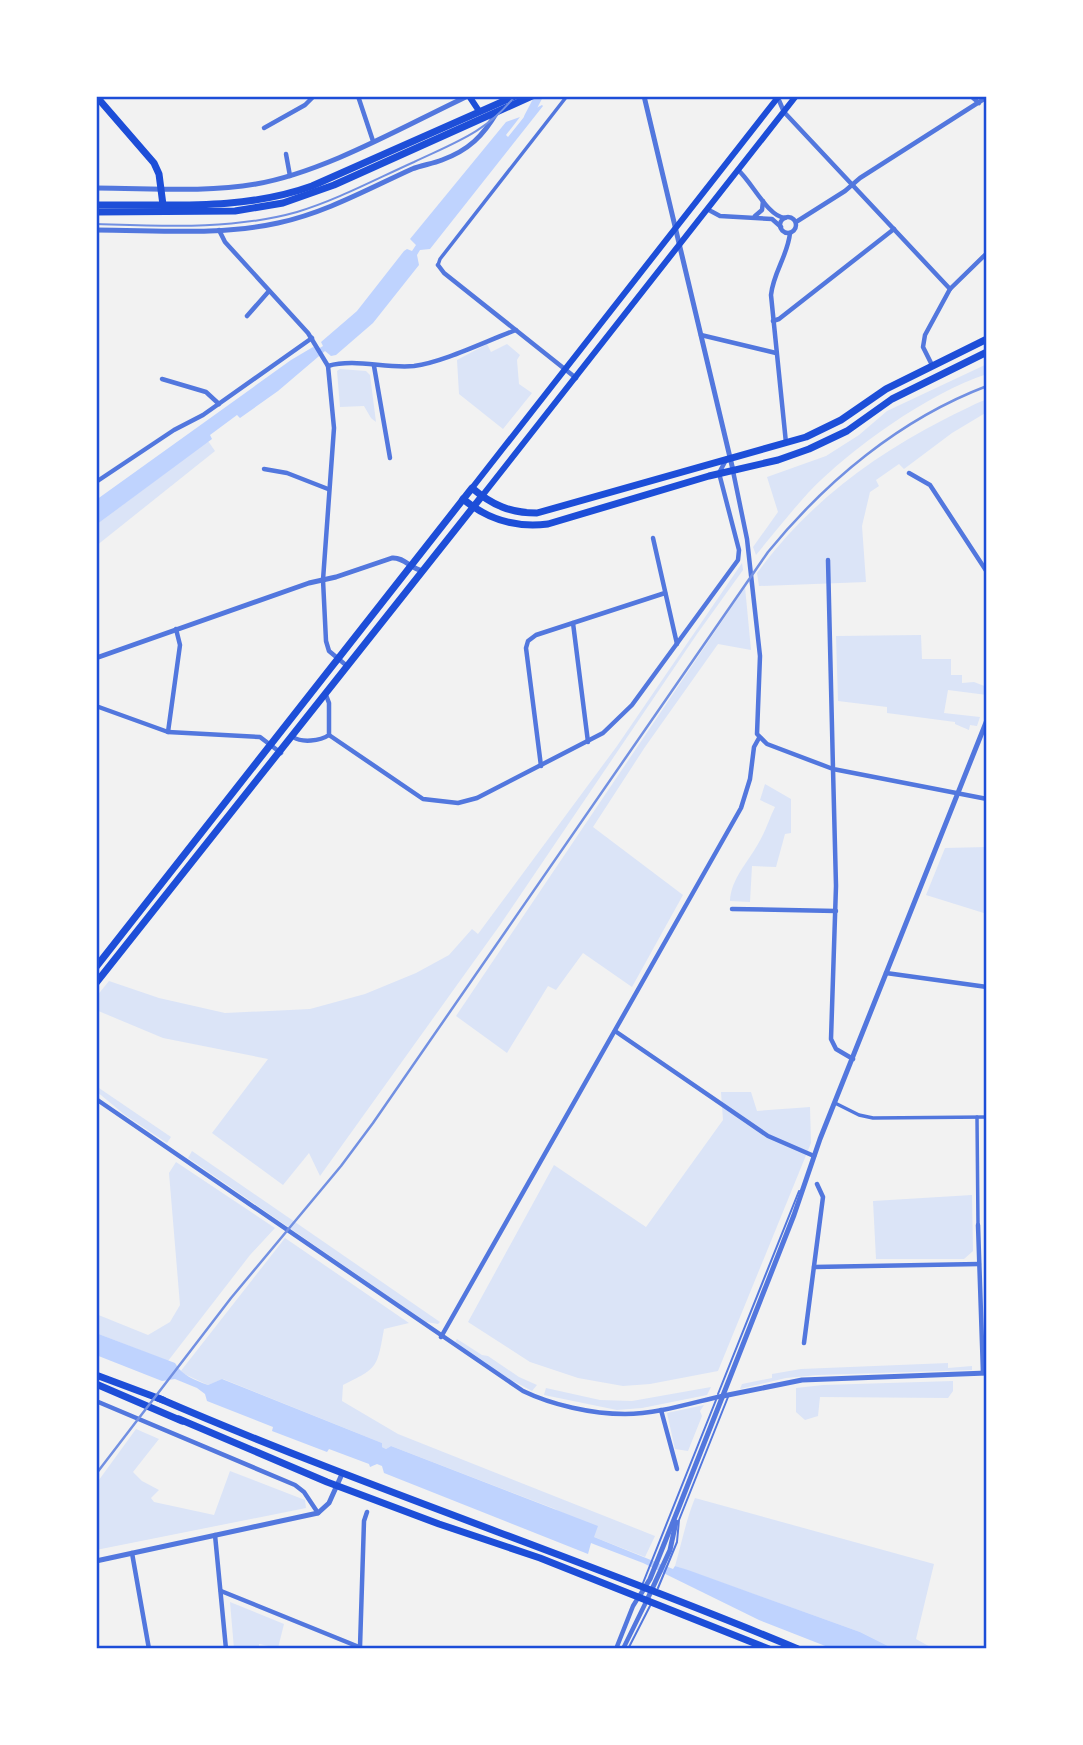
<svg xmlns="http://www.w3.org/2000/svg" width="1083" height="1745" font-family="'Source Sans 3',sans-serif">
	<style>
		.green { fill: #dbe4f7 }
		.water { fill: #bfd3fe }
		.lines { fill: none; stroke-linecap: round; stroke-linejoin: round }
		.canal { stroke: #bfd3fe; stroke-width: 8 }
		.service { stroke: #5277de; stroke-width: 2 }
		.pedestrian { stroke: #5277de; stroke-width: 3.5 }
		.minor { stroke: #5277de; stroke-width: 4.5 }
		.tertiary { stroke: #5277de; stroke-width: 5 }
		.secondary { stroke: #1d4ed8; stroke-width: 6 }
		.primary { stroke: #1d4ed8; stroke-width: 7 }
		.trunk { stroke: #1d4ed8; stroke-width: 7 }
		.tram { stroke: #7290e2; stroke-width: 2 }
		.rail { stroke: #7290e2; stroke-width: 2.5 }
		.neatline { fill: none; stroke: #1d4ed8; stroke-width: 2.5 }
	</style>
	<rect width="100%" height="100%" fill="#f2f2f2"/>
	<!-- green -->
	<g class="green">
		<path d="M487,344L491,352L507,344L520,355L517,360L519,384L532,393L503,429L459,394L457,360Z"/>
		<path d="M987,364V374C928,393 850,449 808,493C790,513 773,534 756,555L753,547L778,512L767,477L826,456L859,435L887,411Z"/>
		<path d="M340,369L366,371L370,375L376,422L371,418L364,406L340,407L337,371Z"/>
		<path d="M987,399V412L952,433L904,469L899,464L876,480L879,486L870,492L862,526L866,582L759,586L757,573C806,506 869,458 943,420C957,413 972,405 987,399Z"/>
		<path d="M208,441L215,451L96,546V525Z"/>
		<path d="M742,563L743,570L697,634L500,925L320,1176L309,1153L283,1185L212,1133L268,1059L163,1038L96,1010V997L109,981L159,998L225,1013L310,1009L365,994L416,973L449,955L472,929L478,934L617,746Z"/>
		<path d="M745,587L751,650L718,644L645,747L593,827L683,895L632,987L583,953L556,990L548,986L507,1053L456,1016Z"/>
		<path d="M921,635L922,659H951V675H962V683L974,682L987,687V695L948,690L944,713L980,717L977,726L970,725L969,730L955,724V722L887,713V707L838,701L836,636Z"/>
		<path d="M765,784L791,799V833L785,834L776,867L752,866L750,902L730,901C731,879 748,862 758,844C765,833 769,819 775,807L760,800Z"/>
		<path d="M987,847V914L926,895L945,848Z"/>
		<path d="M96,1086L171,1137L167,1143L125,1115L96,1091Z"/>
		<path d="M721,1092H751L757,1111L810,1107L811,1143L718,1371L650,1384L623,1386L578,1378L530,1362L468,1322L554,1165L646,1227L723,1120Z"/>
		<path d="M192,1151L440,1322L438,1324L426,1322L188,1158Z"/>
		<path d="M176,1162L275,1228L250,1255L168,1361L96,1333V1314L148,1335L170,1322L180,1305L169,1173Z"/>
		<path d="M972,1195L973,1251L964,1259H876L873,1201Z"/>
		<path d="M285,1238L409,1323L384,1329C377,1368 378,1368 343,1385L342,1401L398,1434L655,1536L645,1557L594,1537L555,1509L391,1446L386,1449L382,1447V1443L223,1379L208,1385L180,1372Z"/>
		<path d="M457,1339L482,1355L488,1356L519,1377L537,1385L532,1391L498,1373L455,1342Z"/>
		<path d="M948,1363V1368L972,1366V1370L818,1375L786,1378L740,1389L742,1384L772,1378V1374L801,1369Z"/>
		<path d="M953,1381V1391L948,1398L820,1397L818,1416L805,1420L796,1412V1388L823,1385Z"/>
		<path d="M711,1387L707,1395L642,1408L617,1410L544,1395L546,1388L600,1400L632,1401Z"/>
		<path d="M704,1405L700,1411L702,1416L688,1451L675,1449L667,1413Z"/>
		<path d="M136,1429L159,1439L133,1472L142,1481L159,1490L151,1498L154,1502L214,1515L230,1471L305,1500L306,1508L96,1550V1484Z"/>
		<path d="M695,1498L934,1564L916,1639L934,1649H894L860,1632L675,1566C682,1542 686,1520 695,1498Z"/>
		<path d="M230,1602L284,1624L278,1648L259,1644V1649H234Z"/>
	</g>
	<!-- water -->
	<g class="water">
		<path d="M542,105L543,106L430,249L420,250L417,255L419,265L373,323L336,355L331,356L325,351L278,391L240,418L237,415L210,435L212,439L96,525V500L291,360L313,347L318,349L323,346L321,342L357,311L404,251L407,249L412,251L416,245L410,239L506,122L520,117L506,135L508,137L528,112Z"/>
		<path d="M96,1333L175,1363C182,1376 195,1380 208,1385L222,1379L382,1443V1447L386,1449L391,1446L598,1526L594,1537L673,1569L675,1566L688,1570L860,1632L894,1649H833L759,1620L643,1563L596,1545L591,1543L588,1554L384,1473L382,1466L377,1464L370,1467L369,1464L329,1449L327,1452L272,1431L273,1427L207,1401L205,1394L197,1388L175,1379L162,1381L96,1355Z"/>
	</g>
	<g class="lines">
		<!-- canal -->
		<path class="canal" d="M528,117L539,96"/>
		<!-- service -->
		<g class="service">
			<path d="M718,1394L799,1191"/>
			<path d="M643,1583L716,1400"/>
			<path d="M658,1588L677,1542L679,1520L728,1397"/>
			<path d="M628,1649L650,1606"/>
		</g>
		<!-- pedestrian -->
		<g class="pedestrian">
			<path d="M438,265L440,259L567,96"/>
			<path d="M835,1103L859,1115L873,1118L987,1117"/>
			<path d="M977,1117L978,1225"/>
		</g>
		<!-- minor -->
		<g class="minor">
			<path d="M358,96L373,141"/>
			<path d="M971,96L979,103"/>
			<path d="M778,98L784,112L950,289"/>
			<path d="M264,128L305,105L314,96"/>
			<path d="M286,154L290,176"/>
			<path d="M738,170C752,182 768,217 785,218"/>
			<path d="M707,209L720,216L772,219L781,227"/>
			<path d="M755,216L762,210L763,201"/>
			<circle cx="788" cy="225" r="8"/>
			<path d="M796,222L845,191L860,178L987,97"/>
			<path d="M219,230L225,242L308,333L328,366L334,428L323,580L326,641L329,651L347,666"/>
			<path d="M438,265L444,273L576,378"/>
			<path d="M247,316L269,291"/>
			<path d="M773,321L779,319L894,229"/>
			<path d="M701,335L776,353"/>
			<path d="M932,365L923,347L925,335L950,289L987,253"/>
			<path d="M328,366C355,358 386,369 414,366C444,362 486,341 516,330"/>
			<path d="M374,366L390,458"/>
			<path d="M162,379L206,392L219,404"/>
			<path d="M786,443L771,295C773,273 788,255 790,233"/>
			<path d="M264,469L287,473L328,489"/>
			<path d="M733,471L747,539L760,656L757,734L767,744L833,769L836,886L831,1039L836,1049L853,1059"/>
			<path d="M909,473L930,485L987,572"/>
			<path d="M96,482L174,430L203,415L312,338"/>
			<path d="M653,538L677,644"/>
			<path d="M828,560L833,769L987,799"/>
			<path d="M573,623L588,742"/>
			<path d="M96,706L168,732L260,737L281,753"/>
			<path d="M168,732L180,645L176,629"/>
			<path d="M329,735L423,799L458,803L477,798L603,733L632,705L738,560L739,550L719,473L726,460"/>
			<path d="M293,737C302,743 320,741 329,735V703L326,695"/>
			<path d="M541,766L526,648L528,641L536,635L665,593"/>
			<path d="M732,909L836,911"/>
			<path d="M886,973L987,987"/>
			<path d="M615,1031L768,1136L814,1156"/>
			<path d="M96,1099L523,1391C552,1405 592,1414 625,1414C657,1414 691,1403 722,1396"/>
			<path d="M978,1225L983,1373"/>
			<path d="M814,1267L979,1264"/>
			<path d="M441,1337L741,808L750,779L754,747L759,738"/>
			<path d="M804,1343L823,1197L817,1184"/>
			<path d="M96,1401L295,1485L304,1492L318,1513"/>
			<path d="M661,1410L677,1469"/>
			<path d="M215,1535L226,1649"/>
			<path d="M132,1553L149,1649"/>
			<path d="M221,1591L364,1649"/>
			<path d="M360,1647L364,1521L367,1512"/>
			<path d="M616,1649L633,1606L638,1598"/>
			<path d="M623,1649L647,1600"/>
		</g>
		<!-- tertiary -->
		<g class="tertiary">
			<path d="M644,96L733,470"/>
			<path d="M96,188C149,188 204,193 256,184C325,172 404,126 468,96"/>
			<path d="M96,230C156,230 219,236 278,223C325,213 368,189 412,169C422,165 432,164 442,160C469,150 483,136 497,112"/>
			<path d="M96,658L309,583L336,577L392,558C404,557 411,569 423,571"/>
			<path d="M723,1396L802,1380L987,1373"/>
			<path d="M96,1561L318,1513L329,1503L342,1474"/>
			<path d="M639,1597L650,1579L679,1507L794,1215L820,1139L987,720"/>
			<path d="M647,1600L670,1550L676,1522"/>
		</g>
		<!-- secondary -->
		<g class="secondary">
			<path d="M469,96L479,111"/>
			<path d="M472,488L779,96"/>
			<path d="M482,496L796,96"/>
		</g>
		<!-- primary -->
		<g class="primary">
			<path d="M96,96L154,163L159,174L163,205"/>
			<path d="M96,205C169,204 243,211 312,186L515,96"/>
			<path d="M96,212L235,211L283,203L334,185L532,96"/>
			<path d="M463,499C488,520 516,528 548,524L709,476L778,460L809,449L847,431L892,399L987,352"/>
			<path d="M96,967L472,488C492,505 510,513 537,513L806,437L841,420L886,389L987,339"/>
			<path d="M96,983L482,496"/>
			<path d="M158,1398C368,1489 586,1560 798,1649"/>
			<path d="M179,1419L327,1482L439,1524L540,1558L769,1649"/>
		</g>
		<!-- trunk -->
		<g class="trunk">
			<path d="M96,1375L163,1400"/>
			<path d="M96,1384L182,1421"/>
		</g>
		<!-- tram -->
		<path class="tram" d="M96,224C162,226 233,230 297,212C337,200 376,179 414,162C454,143 487,132 515,96"/>
		<!-- rail -->
		<path class="rail" d="M96,1474L231,1298L341,1166L373,1123L768,552C826,481 900,419 987,386"/>
	</g>
	<!-- border -->
	<rect width="1083" height="1745" fill="none" stroke="#ffffff" stroke-width="196"/>
	<rect x="98" y="98" width="887" height="1549" class="neatline"/>
</svg>
